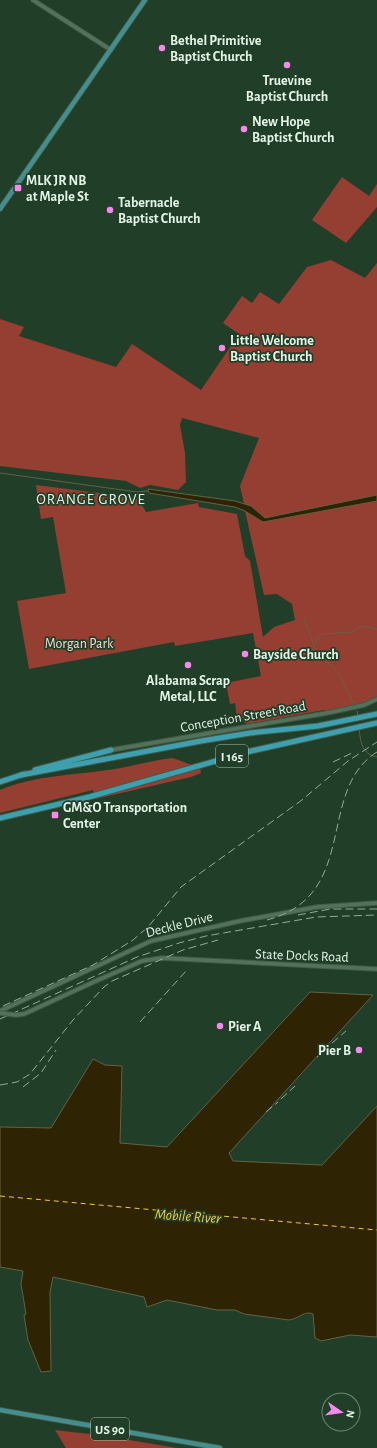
<svg xmlns="http://www.w3.org/2000/svg" width="377" height="1448" font-family="'Alegreya Sans',sans-serif">
	<style>
		.green { fill: #953e32 }
		.water { fill: #2e2302; stroke: #646246 }
		.lines { fill: none; stroke-linecap: round; stroke-linejoin: round }
		.stream { stroke: #646246; stroke-width: 1 }
		.ferry { stroke: #f7ca3d; stroke-width: 1; stroke-dasharray: 5 4; stroke-linecap: butt }
		.minor-casing { stroke: #405b48; stroke-width: 5.5 }
		.major-casing { stroke: #405b48; stroke-width: 6 }
		.highway-casing { stroke: #405b48; stroke-width: 7 }
		.minor { stroke: #537259; stroke-width: 3.5 }
		.major { stroke: #468d8d; stroke-width: 4.5 }
		.highway { stroke: #3e9faf; stroke-width: 5 }
		.rail { stroke: #94aa98; stroke-width: 1; stroke-dasharray: 8 4; stroke-linecap: butt }
		.minor-bridge-casing { stroke: #405b48; stroke-width: 5.5; stroke-linecap: butt }
		.minor-bridge { stroke: #537259; stroke-width: 3.5 }
		.poi-dot { fill: #f689ed; stroke: #213e28; stroke-width: 1.5 }
		.labels { text-anchor: middle; stroke-width: 3.5; stroke-linejoin: round; paint-order: stroke }
		.shield { fill: #213e28; stroke: #a9bdad; stroke-width: 1 }
		.shield-label { font-size: 13px; font-weight: bold; fill: #e3f4e6 }
		.poi-label { font-size: 14px; font-weight: bold; fill: #e3f4e6; stroke: #213e28; text-anchor: start }
		.park-label { font-size: 14px; fill: #f6dad5; stroke: #213e28 }
		.street-label { font-size: 14px; fill: #e3f4e6; stroke: #213e28 }
		.neighbourhood-label { font-size: 15px; letter-spacing: 1px; fill: #e3f4e6; stroke: #213e28 }
		.water-label { font-size: 15px; font-style: italic; fill: #f7ca3d; stroke: #213e28 }
	</style>
	<rect width="100%" height="100%" fill="#213e28"/>
	<!-- green -->
	<g class="green">
		<path d="M342,177L369,196L377,184V207L346,243L312,220Z"/>
		<path d="M331,260L365,278L377,263V495L265,518L251,506L244,504L240,486L259,438L182,418L180,425L185,453L186,482L178,490L150,485L140,488L126,481L0,466V319L24,327L19,336L116,367L132,344L201,390L239,334L223,323L242,296L252,303L260,292L279,304L307,267Z"/>
		<path d="M36,485L138,498L146,512L198,503L199,507L237,514L245,556L250,561L263,637L274,627L295,620L292,604L277,594L264,595L245,511L263,522L377,501V699L364,705L326,713L324,710L247,724L237,718L235,703L230,704L226,683L261,676L253,633L175,646L174,642L29,669L17,601L66,593L53,517L41,519Z"/>
		<path d="M173,758L200,768L201,773L191,777L95,799L93,790L0,813V790C35,775 77,775 115,769C134,766 153,760 173,758Z"/>
		<path d="M55,1430L106,1436L177,1448H66Z"/>
	</g>
	<!-- water -->
	<g class="water">
		<path d="M148,489L235,501L251,506L265,518L377,495V501L263,522L245,511L235,507L149,493Z"/>
		<path d="M310,992L373,995L229,1153L233,1161L322,1165L377,1106V1337L350,1335L321,1341L315,1338L313,1314C305,1310 298,1319 289,1320L244,1314L235,1310H217L167,1300L147,1307L144,1297L53,1277L50,1292L51,1371L41,1372L28,1340L24,1315L26,1314L21,1284L23,1271L0,1267V1127L51,1128L93,1059L105,1065L122,1066L120,1143L167,1147Z"/>
	</g>
	<g class="lines">
		<!-- stream -->
		<g class="stream">
			<path d="M0,473L137,492L148,491"/>
			<path d="M304,618C308,632 315,644 317,658C340,664 343,687 355,704"/>
			<path d="M315,643L322,634L351,632L361,626L377,629"/>
			<path d="M357,711L358,716"/>
			<path d="M359,729C361,742 361,754 377,757"/>
		</g>
		<!-- ferry -->
		<path class="ferry" d="M0,1196L377,1230"/>
		<!-- minor casing -->
		<g class="minor-casing">
			<g id="minor">
				<path d="M33,0L111,50"/>
				<path d="M111,750L327,713L364,705L377,699"/>
				<path d="M98,980L142,961L161,958L377,969"/>
				<path d="M0,1011L151,941L240,921L317,907L377,903"/>
			</g>
		</g>
		<!-- major casing -->
		<g class="major-casing">
			<g id="major">
				<path d="M0,209L145,0"/>
				<path d="M0,1410L220,1448"/>
			</g>
		</g>
		<!-- highway casing -->
		<g class="highway-casing">
			<g id="highway">
				<path d="M35,770L111,750"/>
				<path d="M21,775L201,741L250,733L318,726L377,714"/>
				<path d="M0,782L24,774"/>
				<path d="M0,818L89,797L251,751L377,723"/>
			</g>
		</g>
		<!-- minor -->
		<use href="#minor" class="minor"/>
		<!-- major -->
		<use href="#major" class="major"/>
		<!-- highway -->
		<use href="#highway" class="highway"/>
		<!-- rail -->
		<g class="rail">
			<path d="M333,762L352,753"/>
			<path d="M298,915L330,909H377"/>
			<path d="M267,920C361,895 315,791 377,752"/>
			<path d="M3,1006L93,965L133,940L148,927L181,887L302,800L348,761L377,742"/>
			<path d="M0,1019L137,957L179,943L206,936L316,917L377,915"/>
			<path d="M140,1022L186,971"/>
			<path d="M332,1043L346,1031"/>
			<path d="M317,1057L330,1045"/>
			<path d="M0,1085L17,1082L30,1074L73,1020L104,987L112,981L183,950L218,940"/>
			<path d="M23,1087L41,1073L56,1050"/>
			<path d="M281,1099L295,1086"/>
			<path d="M266,1112L278,1102"/>
		</g>
		<!-- minor-bridge casing -->
		<g class="minor-bridge-casing">
			<path id="minor-bridge" d="M0,1013L16,1015L24,1014L98,980"/>
		</g>
		<!-- minor-bridge -->
		<use href="#minor-bridge" class="minor-bridge"/>
	</g>
	<!-- markers -->
	<g class="poi-dot">
		<circle cx="162" cy="48" r="4"/>
		<circle cx="287" cy="65" r="4"/>
		<circle cx="244" cy="129" r="4"/>
		<rect x="14" y="184" width="8" height="8" rx="2"/>
		<circle cx="110" cy="210" r="4"/>
		<circle cx="222" cy="348" r="4"/>
		<circle cx="245" cy="654" r="4"/>
		<circle cx="188" cy="665" r="4"/>
		<rect x="51" y="811" width="8" height="8" rx="2"/>
		<circle cx="220" cy="1026" r="4"/>
		<circle cx="359" cy="1050" r="4"/>
	</g>
	<g class="labels">
		<!-- shield labels -->
		<g class="shield">
			<rect x="216" y="745" width="32" height="22" rx="3"/>
			<rect x="91" y="1418" width="38" height="22" rx="3"/>
		</g>
		<g class="shield-label">
			<text x="232" y="761">I 165</text>
			<text x="110" y="1434">US 90</text>
		</g>
		<!-- poi labels -->
		<g class="poi-label">
			<text x="170" y="45">Bethel Primitive<tspan x="170" dy="16">Baptist Church</tspan></text>
			<text x="287" y="85" text-anchor="middle">Truevine<tspan x="287" dy="16">Baptist Church</tspan></text>
			<text x="252" y="126">New Hope<tspan x="252" dy="16">Baptist Church</tspan></text>
			<text x="26" y="185">MLK JR NB<tspan x="26" dy="16">at Maple St</tspan></text>
			<text x="118" y="207">Tabernacle<tspan x="118" dy="16">Baptist Church</tspan></text>
			<text x="230" y="345">Little Welcome<tspan x="230" dy="16">Baptist Church</tspan></text>
			<text x="253" y="659">Bayside Church</text>
			<text x="188" y="685" text-anchor="middle">Alabama Scrap<tspan x="188" dy="16">Metal, LLC</tspan></text>
			<text x="63" y="812">GM&amp;O Transportation<tspan x="63" dy="16">Center</tspan></text>
			<text x="228" y="1031">Pier A</text>
			<text x="351" y="1055" text-anchor="end">Pier B</text>
		</g>
		<!-- park labels -->
		<g class="park-label">
			<text x="79" y="648">Morgan Park</text>
		</g>
		<!-- street labels -->
		<g class="street-label">
			<text transform="translate(243 716) rotate(-10)" y="5">Conception Street Road</text>
			<text transform="translate(179 924) rotate(-14)" y="5">Deckle Drive</text>
			<text transform="translate(302 955) rotate(2)" y="5">State Docks Road</text>
		</g>
		<!-- neighbourhood labels -->
		<g class="neighbourhood-label">
			<text x="91" y="504">ORANGE GROVE</text>
		</g>
		<!-- water labels -->
		<g class="water-label">
			<text transform="translate(188 1216) rotate(4)" y="5">Mobile River</text>
		</g>
	</g>
	<!-- north arrow -->
	<g transform="translate(341 1412) rotate(103)"><circle r="19" fill="#213e28" stroke="#6f8774"/>
	<path d="M0-3L7 15L0 10L-7 15Z" fill="#f689ed"/>
	<text y="-6" font-size="11" font-weight="bold" text-anchor="middle" fill="#e3f4e6">N</text>
	</g>
</svg>
